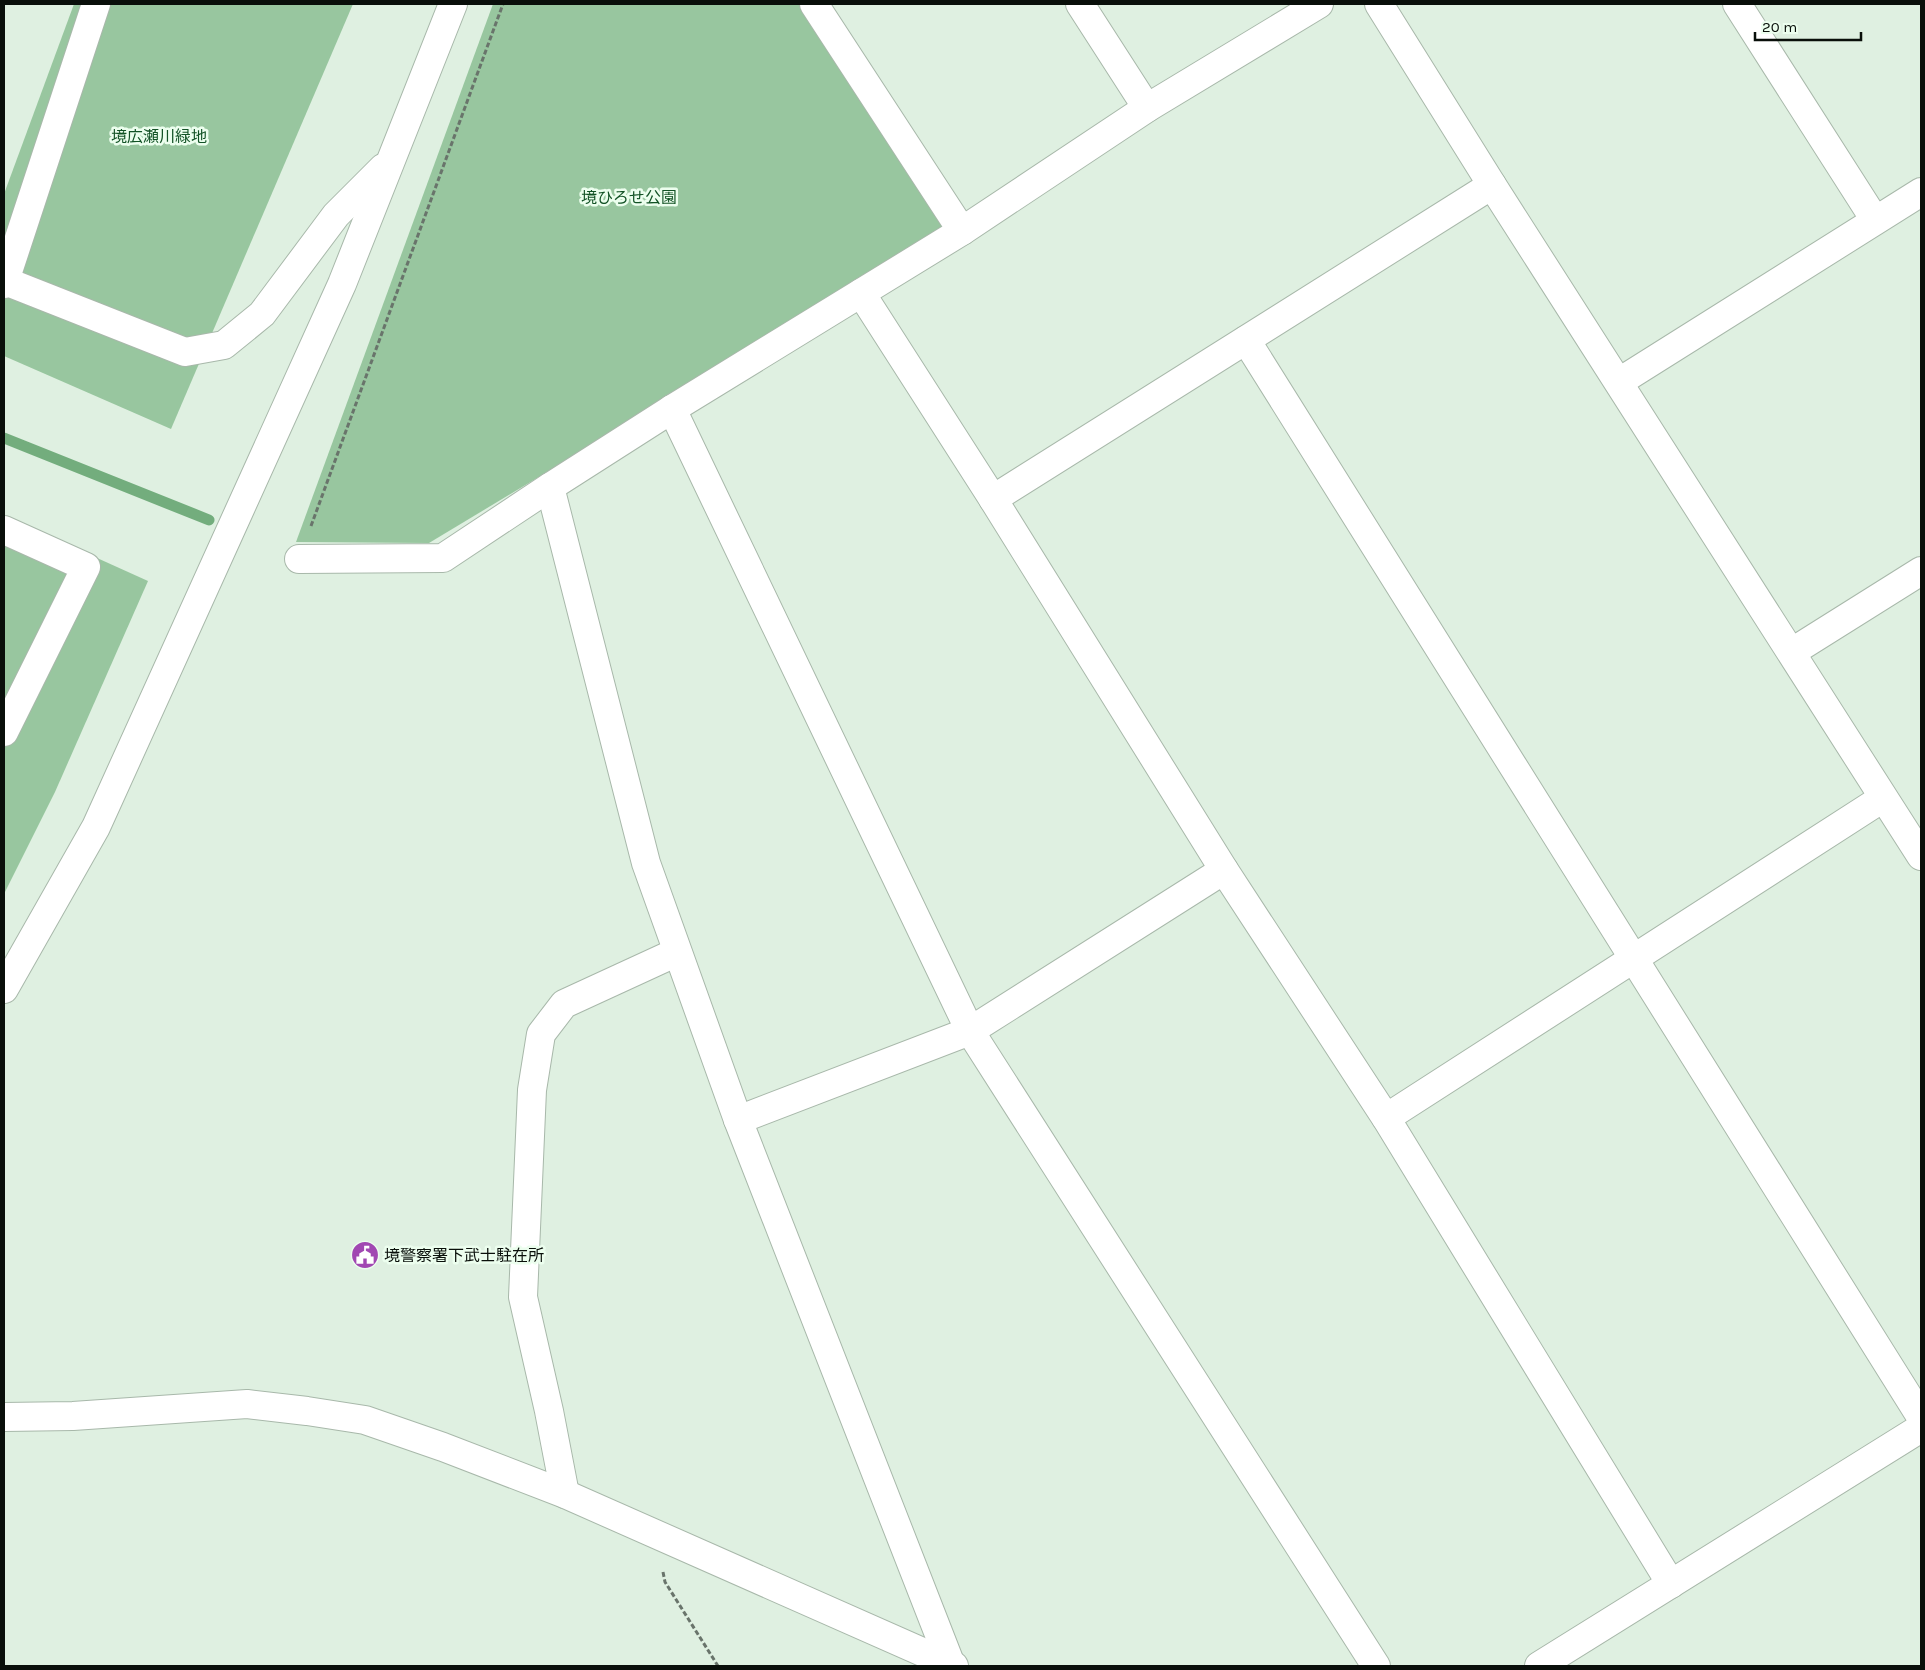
<svg xmlns="http://www.w3.org/2000/svg" width="1925" height="1670" font-family="Karla,'Noto Sans JP',sans-serif">
	<style>
		.green { fill: #98c69f }
		.lines { fill: none; stroke-linecap: round; stroke-linejoin: round }
		.stream { stroke: #73ad7d; stroke-width: 11 }
		.minor-casing { stroke: #a8b8aa; stroke-width: 30 }
		.path { stroke: #69746b; stroke-width: 3; stroke-dasharray: 5 2.5; stroke-linecap: butt }
		.minor { stroke: #fff; stroke-width: 28 }
		.labels { text-anchor: middle; stroke-width: 5; stroke-linejoin: round; paint-order: stroke }
		.park-label { font-size: 16px; fill: #125225; stroke: #ecfeee }
		.poi-label { font-size: 16px; fill: #090f0a; stroke: #ecfeee; text-anchor: start }
	</style>
	<rect width="100%" height="100%" fill="#dff0e1"/>
	<!-- green -->
	<g class="green">
		<path d="M74,4H353L171,429L4,356V194Z"/>
		<path d="M493,4H802L951,229L429,543L296,542Z"/>
		<path d="M4,516L148,581L55,792L4,894Z"/>
	</g>
	<g class="lines">
		<!-- stream -->
		<path class="stream" d="M4,438L209,520"/>
		<!-- minor casing -->
		<g class="minor-casing">
			<g id="minor">
				<path d="M814,4L962,231"/>
				<path d="M1080,4L1147,108"/>
				<path d="M1379,4L1492,185L1921,856"/>
				<path d="M1737,4L1875,220"/>
				<path d="M5,281L185,352L224,345L262,314L336,215L383,168"/>
				<path d="M4,284L96,4"/>
				<path d="M861,293L993,499L1224,870L1386,1118L1671,1584"/>
				<path d="M1246,340L1921,1417"/>
				<path d="M1619,382L1921,192"/>
				<path d="M672,409L970,1031L1376,1666"/>
				<path d="M993,499L1492,185"/>
				<path d="M4,530L86,567L4,732"/>
				<path d="M299,559L443,558L550,487"/>
				<path d="M1792,652L1921,571"/>
				<path d="M4,989L96,827L342,284L453,4"/>
				<path d="M1386,1118L1883,798"/>
				<path d="M738,1120L970,1031L1224,870"/>
				<path d="M4,1417L73,1416L247,1404L307,1411L365,1420L443,1447L565,1494L954,1666"/>
				<path d="M565,1494L549,1411L523,1297L532,1090L541,1034L564,1004L677,952"/>
				<path d="M951,1665L738,1120L646,863L550,487L672,409L962,231L1147,108L1319,4"/>
				<path d="M1539,1666L1921,1428"/>
			</g>
		</g>
		<!-- path -->
		<g class="path">
			<path d="M311,526L503,4"/>
			<path d="M663,1572L665,1582L718,1666"/>
		</g>
		<!-- minor -->
		<use href="#minor" class="minor"/>
	</g>
	<!-- icons -->
	<defs>
		<g id="civic-disc" transform="scale(1.4375)"><circle r="9.5" fill="#a147b2" stroke="#ecfeee"/><path d="M-.6-6.5H3V-4.5H.6V-3L4-1V1h2V6H-6V1h2V-1L-.6-3ZM-1.2 2.5V6h2.4V2.5Z" fill="#fff"/></g>
	</defs>
	<g fill-rule="evenodd">
		<use href="#civic-disc" x="365" y="1255"/>
	</g>
	<g class="labels">
		<!-- park labels -->
		<g class="park-label">
			<text x="159" y="142">境広瀬川緑地</text>
			<text x="629" y="203">境ひろせ公園</text>
		</g>
		<!-- poi labels -->
		<g class="poi-label">
			<text x="384" y="1261">境警察署下武士駐在所</text>
		</g>
	</g>
	<!-- border -->
	<rect width="1925" height="1670" fill="none" stroke="#090f0a" stroke-width="10"/>
	<!-- scale -->
	<path d="M1755 32v8h106v-8" fill="none" stroke="#090f0a" stroke-width="2.5"/>
	<text x="1762" y="32" font-size="15" fill="#090f0a" stroke="#ecfeee" stroke-width="4" paint-order="stroke">20 m</text>
</svg>
